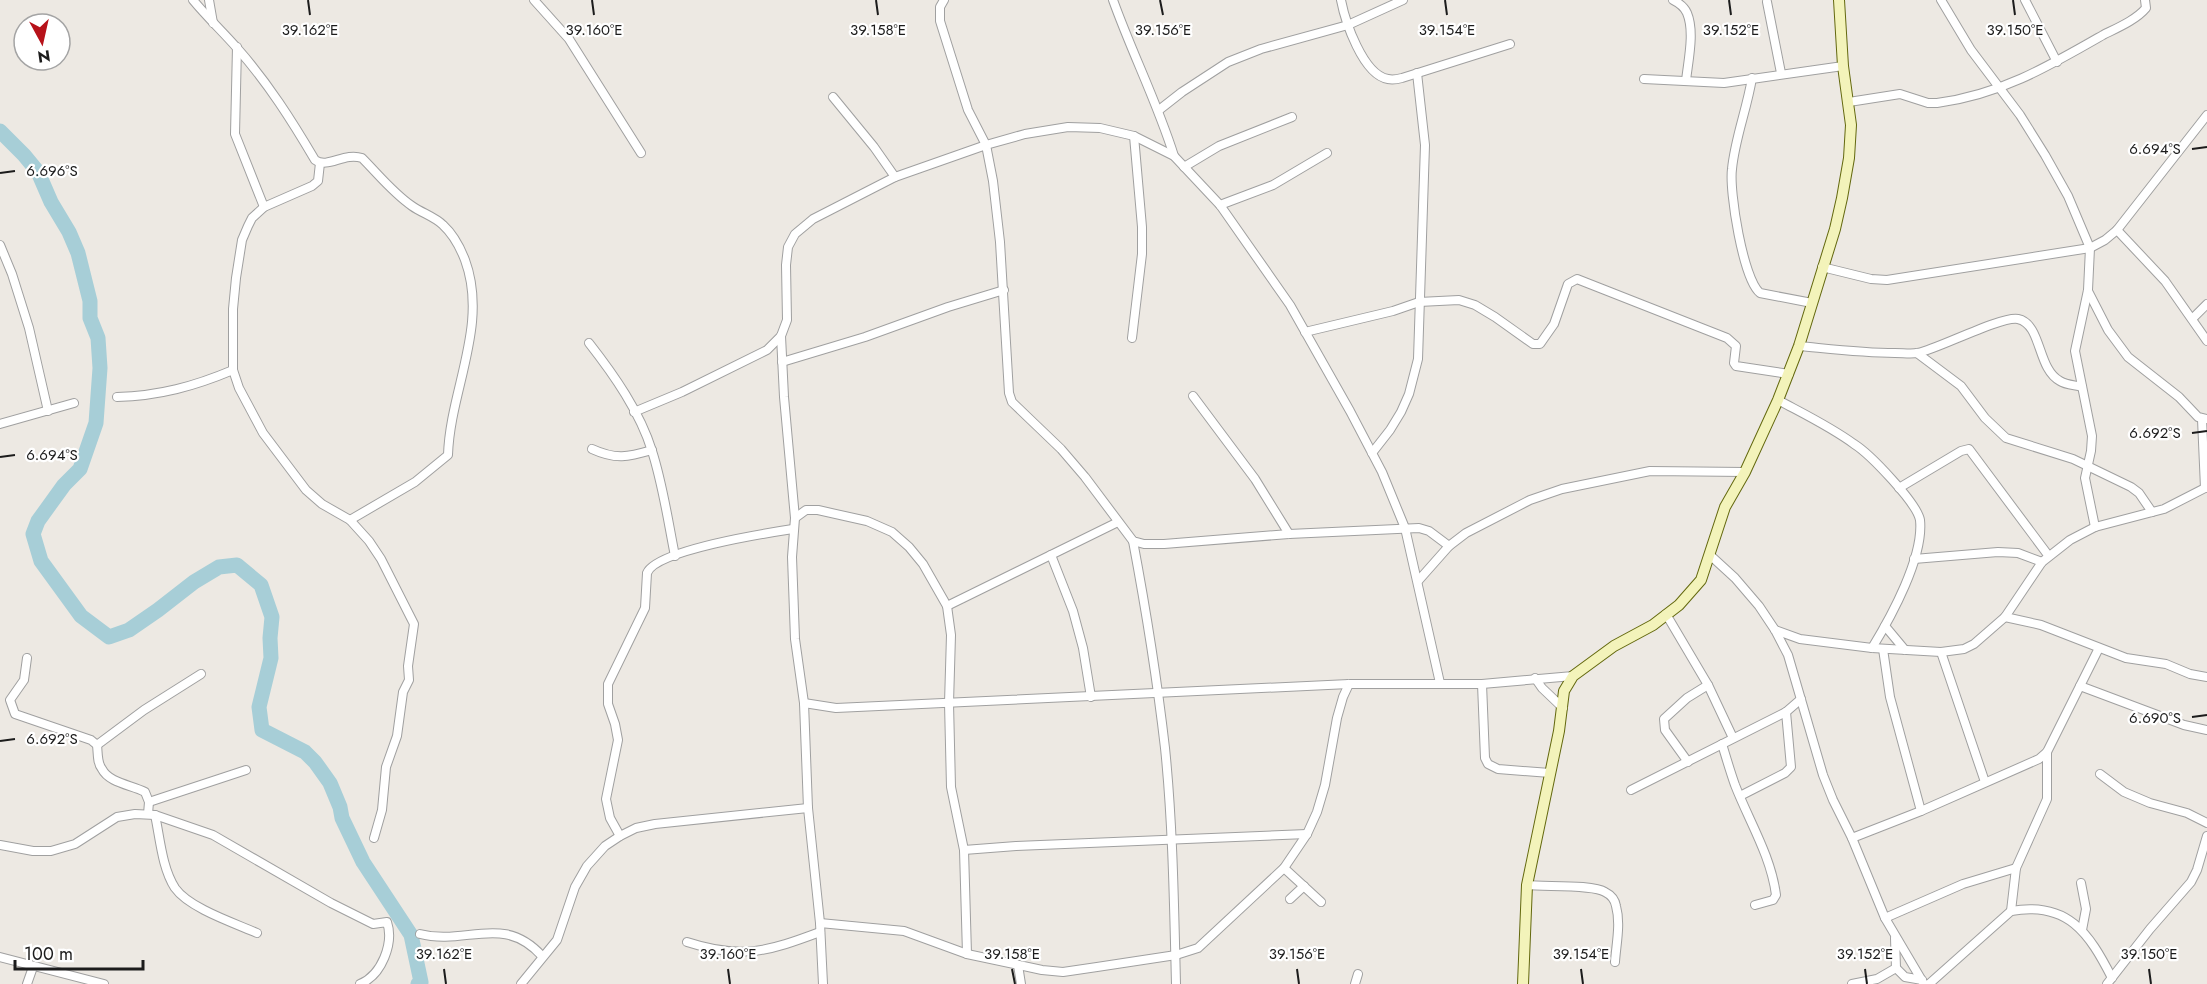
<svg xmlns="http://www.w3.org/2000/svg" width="2207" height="984" font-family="Jost,sans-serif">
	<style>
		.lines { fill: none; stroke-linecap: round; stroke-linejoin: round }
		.river { stroke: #a7ced7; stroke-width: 15 }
		.street-casing { stroke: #a0a0a0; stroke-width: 10 }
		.secondary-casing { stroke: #63680e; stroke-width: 12 }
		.street { stroke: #fff; stroke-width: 8 }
		.secondary { stroke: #f3f3ba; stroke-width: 10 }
		.ticks { fill: none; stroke: #1c1c1c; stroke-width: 2 }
		.ticks-label { font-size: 15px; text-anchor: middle; fill: #1c1c1c; stroke: #fff; stroke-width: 4.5; stroke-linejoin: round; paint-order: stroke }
	</style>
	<rect width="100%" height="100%" fill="#ede9e3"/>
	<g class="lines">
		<!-- river -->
		<path class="river" d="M0,131L24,155L38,172L51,202L69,232L78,253L90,301V318L98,338L100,368L96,423L80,469L64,485L38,521L33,534L41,561L81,616L109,637L129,630L158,610L194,582L219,567L237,565L261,585L272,617L270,638L271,658L259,707L262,730L305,752L315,762L330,783L340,807L342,818L363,862L411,935L421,982L418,984"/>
		<!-- street casing -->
		<g class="street-casing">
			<g id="street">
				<path d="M193,0C207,17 223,32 237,48C268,83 292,121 315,160C328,169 344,152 362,158C378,174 393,193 412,206C422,213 435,217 443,225C454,235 460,247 465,260C489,325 450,390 448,455L415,482L350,520"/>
				<path d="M209,0L213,23"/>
				<path d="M534,0L569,39L641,153"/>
				<path d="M944,0L940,7V21L968,110L986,145L993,181L1000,242L1009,393L1012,402L1061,449L1085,477L1133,541L1144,544H1164L1289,534L1419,528L1429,531L1449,546"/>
				<path d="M1113,0C1132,53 1157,102 1174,156"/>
				<path d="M1341,0C1345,21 1363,75 1388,79C1393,80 1398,79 1402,78L1510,44"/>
				<path d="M1673,0C1679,3 1684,6 1687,13C1695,32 1688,61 1686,81"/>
				<path d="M1941,0L1971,50L2020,115L2045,155L2068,196L2090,248L2088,290L2075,351L2092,436L2091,451L2085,478L2095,527"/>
				<path d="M2025,0L2057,62"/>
				<path d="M1767,2L1781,73"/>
				<path d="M237,47L235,134L264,207"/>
				<path d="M1752,78C1747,109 1735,138 1732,169C1729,191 1743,279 1760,293L1812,303"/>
				<path d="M1644,79L1724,83L1843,66"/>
				<path d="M833,97L874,147L895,177"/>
				<path d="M1849,102L1900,94L1928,103H1937C2000,95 2049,66 2103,35C2117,28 2136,20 2146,8L2145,0"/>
				<path d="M1159,110L1182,92L1228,62L1261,49L1348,25L1403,0"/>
				<path d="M320,163L318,181L312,186L264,207L252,218L248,226L242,240L236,278L233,309V370L239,388L263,433L306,490L322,504L350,520L369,541L381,559L414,624L408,666L409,680L403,692L397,736L386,767L382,810L374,838"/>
				<path d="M1184,167L1219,146L1292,117"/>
				<path d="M1220,205L1273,185L1327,153"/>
				<path d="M2117,230L2165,281L2207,341"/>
				<path d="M0,245L12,274L29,328L48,411"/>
				<path d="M1822,267L1871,279L1887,280L2090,248L2105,240L2117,230L2207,115"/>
				<path d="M2088,291L2108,330L2128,357L2179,397L2198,417L2207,419"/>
				<path d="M2193,318L2207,304"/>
				<path d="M1305,332L1393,311L1419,302L1459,300L1475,305L1495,317L1533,344H1540L1554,324L1568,284L1577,279L1727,338L1736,346L1734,363L1736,366L1789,374"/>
				<path d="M781,336L784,397L795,518"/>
				<path d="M1132,338L1142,254V227L1134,136"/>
				<path d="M589,343C614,375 640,412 652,451C663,485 668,521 675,556"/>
				<path d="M1799,346C1831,349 1863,353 1895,353C1903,353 1911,354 1918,353C1940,348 2001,316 2018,319C2042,324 2037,369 2060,381C2066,385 2075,385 2082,387"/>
				<path d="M1917,353L1961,386L1985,418L2006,438L2073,459L2131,487L2139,493L2152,512"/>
				<path d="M782,362L865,337L948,307L1004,290"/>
				<path d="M1193,396L1255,479L1289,534"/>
				<path d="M117,397C159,396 195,386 233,370"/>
				<path d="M1778,400C1804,414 1831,427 1854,444C1870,454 1917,503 1920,520C1924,557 1891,617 1872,648"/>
				<path d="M634,412L682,392L767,350L781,336L787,320L786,265L788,247L795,234L813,219L895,177L986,145L1025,134L1068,127L1100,128L1134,136L1174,156L1220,205L1290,305L1350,411L1382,472L1405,528L1440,683"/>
				<path d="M2202,419L2205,488"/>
				<path d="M0,424L74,403"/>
				<path d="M592,449C616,460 628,457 652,450"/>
				<path d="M1372,453L1390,430L1401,412L1409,394L1418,359L1425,145L1417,73"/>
				<path d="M1899,488L1961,451L1969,449L2048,555"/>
				<path d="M1133,541C1146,610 1157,679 1165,748C1173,826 1174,905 1176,984"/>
				<path d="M1051,555L1073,611L1083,648L1091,697"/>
				<path d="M1711,556L1735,578L1759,606L1775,630L1788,655L1823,775L1833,800L1852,838L1885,918L1924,984"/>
				<path d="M1914,559L1998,552L2018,553L2042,562"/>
				<path d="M1418,581L1449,546L1466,533L1530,500L1562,489L1650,471L1745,472"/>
				<path d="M947,606L1118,522"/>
				<path d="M1666,614L1708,685L1733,738"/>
				<path d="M2005,617L2041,625L2126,658L2166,664L2190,674L2207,677"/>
				<path d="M1885,626L1905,650"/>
				<path d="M1775,630L1800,639L1872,648L1941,652L1964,649L1974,644L2005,617L2042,562L2070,540L2095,527L2164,509L2207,487"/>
				<path d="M1883,649L1890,697L1921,811"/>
				<path d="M1941,652L1985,782"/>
				<path d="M27,658L24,680L10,700L15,714L91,740L97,745C98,753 97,763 102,769C109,783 132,785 145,792L149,802L148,814"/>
				<path d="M1535,678L1542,688L1563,708"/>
				<path d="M1482,684L1485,758L1488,764L1498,769L1550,773"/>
				<path d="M2080,686L2184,725L2207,730"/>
				<path d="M804,703L836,708L1349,684H1482L1573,676"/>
				<path d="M1722,744C1726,757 1730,771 1735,785C1749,821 1771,856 1776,895L1773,900L1755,905"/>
				<path d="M97,745L144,710L201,674"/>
				<path d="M1688,762L1665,730L1664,719L1687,698L1708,685"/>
				<path d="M2100,774L2124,792L2150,803L2187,813L2207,823"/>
				<path d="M1631,790L1786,712L1801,699"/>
				<path d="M1740,796L1785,773L1791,767L1786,712"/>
				<path d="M149,802L246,770"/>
				<path d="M155,815C160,838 162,868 175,888C189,908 234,923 257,933"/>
				<path d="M620,836L610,818L606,799L618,740L615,724L608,704V684L645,608L647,573C656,550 767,533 793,529"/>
				<path d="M1852,838L1921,811L2039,759L2047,752L2099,648"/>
				<path d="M0,845L33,851H51L75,844L117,817L135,814L155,815L213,835L331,903L373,924L387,922C394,943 382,975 360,984"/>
				<path d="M964,850L1016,846L1307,834"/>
				<path d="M1284,868L1321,902"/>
				<path d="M2081,883L2086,909L2082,930"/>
				<path d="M1527,885C1545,887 1593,884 1605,892C1611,895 1615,900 1616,906C1621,924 1616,945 1615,962"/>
				<path d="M1290,899L1304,886"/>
				<path d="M2011,911L2016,868L2047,799V752"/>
				<path d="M1885,918L1963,884L2016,868"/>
				<path d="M820,923L904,931L967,954L1042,970L1063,972L1097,967L1176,955L1198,948L1284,868L1307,834L1317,812L1325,785L1337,718L1343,697L1349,684"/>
				<path d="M420,934C466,946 503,913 542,956"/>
				<path d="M1895,938L1896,968L1905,977L1922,980"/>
				<path d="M687,942C742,960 769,951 820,932"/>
				<path d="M0,957L104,984"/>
				<path d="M1018,965L1021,984"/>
				<path d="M27,984L33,967"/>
				<path d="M521,984L557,940L575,887L587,866L605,846L620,836L636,828L655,824L808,808"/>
				<path d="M823,984L820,923L808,808L804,703L795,639L792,557L795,518L806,510H818L867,521L892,532L909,547L923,564L947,606L951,635L949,703L951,787L964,850L967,954"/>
				<path d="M1355,984L1358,974"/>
				<path d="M1852,984L1877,979L1896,968"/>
				<path d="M1929,984L2011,911C2068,901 2089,933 2112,978"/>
				<path d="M2107,984L2150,929L2191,882L2197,870L2207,836"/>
			</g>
		</g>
		<!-- secondary casing -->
		<g class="secondary-casing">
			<path id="secondary" d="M1523,984L1527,885L1559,731L1564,691L1573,676L1614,646L1653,625L1679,605L1701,580L1725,507L1745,472L1778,400L1799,346L1835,229L1842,198L1849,158L1851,125L1843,66L1839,0"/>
		</g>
		<!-- street -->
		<use href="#street" class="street"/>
		<!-- secondary -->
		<use href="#secondary" class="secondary"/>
	</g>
	<!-- ticks -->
	<path class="ticks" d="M308,0L310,15M592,0L594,15M876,0L878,15M1160,0L1163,15M1445,0L1447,15M1729,0L1731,15M2013,0L2015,15M2192,149L2207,147M0,173L15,171M2192,433L2207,431M0,457L15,455M2192,717L2207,715M0,741L15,739M444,969L446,984M728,969L730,984M1012,969L1015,984M1297,969L1299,984M1581,969L1583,984M1865,969L1867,984M2149,969L2151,984"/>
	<g class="ticks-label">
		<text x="310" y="35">39.162°E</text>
		<text x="594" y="35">39.160°E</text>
		<text x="878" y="35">39.158°E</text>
		<text x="1163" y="35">39.156°E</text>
		<text x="1447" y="35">39.154°E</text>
		<text x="1731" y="35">39.152°E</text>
		<text x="2015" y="35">39.150°E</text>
		<text x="2155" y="154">6.694°S</text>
		<text x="52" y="176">6.696°S</text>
		<text x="2155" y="438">6.692°S</text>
		<text x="52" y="460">6.694°S</text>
		<text x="2155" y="723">6.690°S</text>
		<text x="52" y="744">6.692°S</text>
		<text x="444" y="959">39.162°E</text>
		<text x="728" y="959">39.160°E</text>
		<text x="1012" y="959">39.158°E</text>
		<text x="1297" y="959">39.156°E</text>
		<text x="1581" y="959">39.154°E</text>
		<text x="1865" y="959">39.152°E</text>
		<text x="2149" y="959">39.150°E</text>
	</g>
	<!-- north arrow -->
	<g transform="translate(42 42) rotate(172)"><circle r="28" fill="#ffffff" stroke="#a4a4a4" stroke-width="1.5"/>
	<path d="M0-4.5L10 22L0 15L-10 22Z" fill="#b7121a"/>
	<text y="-9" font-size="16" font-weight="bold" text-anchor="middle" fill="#1c1c1c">N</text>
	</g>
	<!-- scale -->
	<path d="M15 960v9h128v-9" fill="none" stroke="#1c1c1c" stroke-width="3"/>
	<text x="24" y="960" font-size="18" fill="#1c1c1c" stroke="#ffffff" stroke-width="4.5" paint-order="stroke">100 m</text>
</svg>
